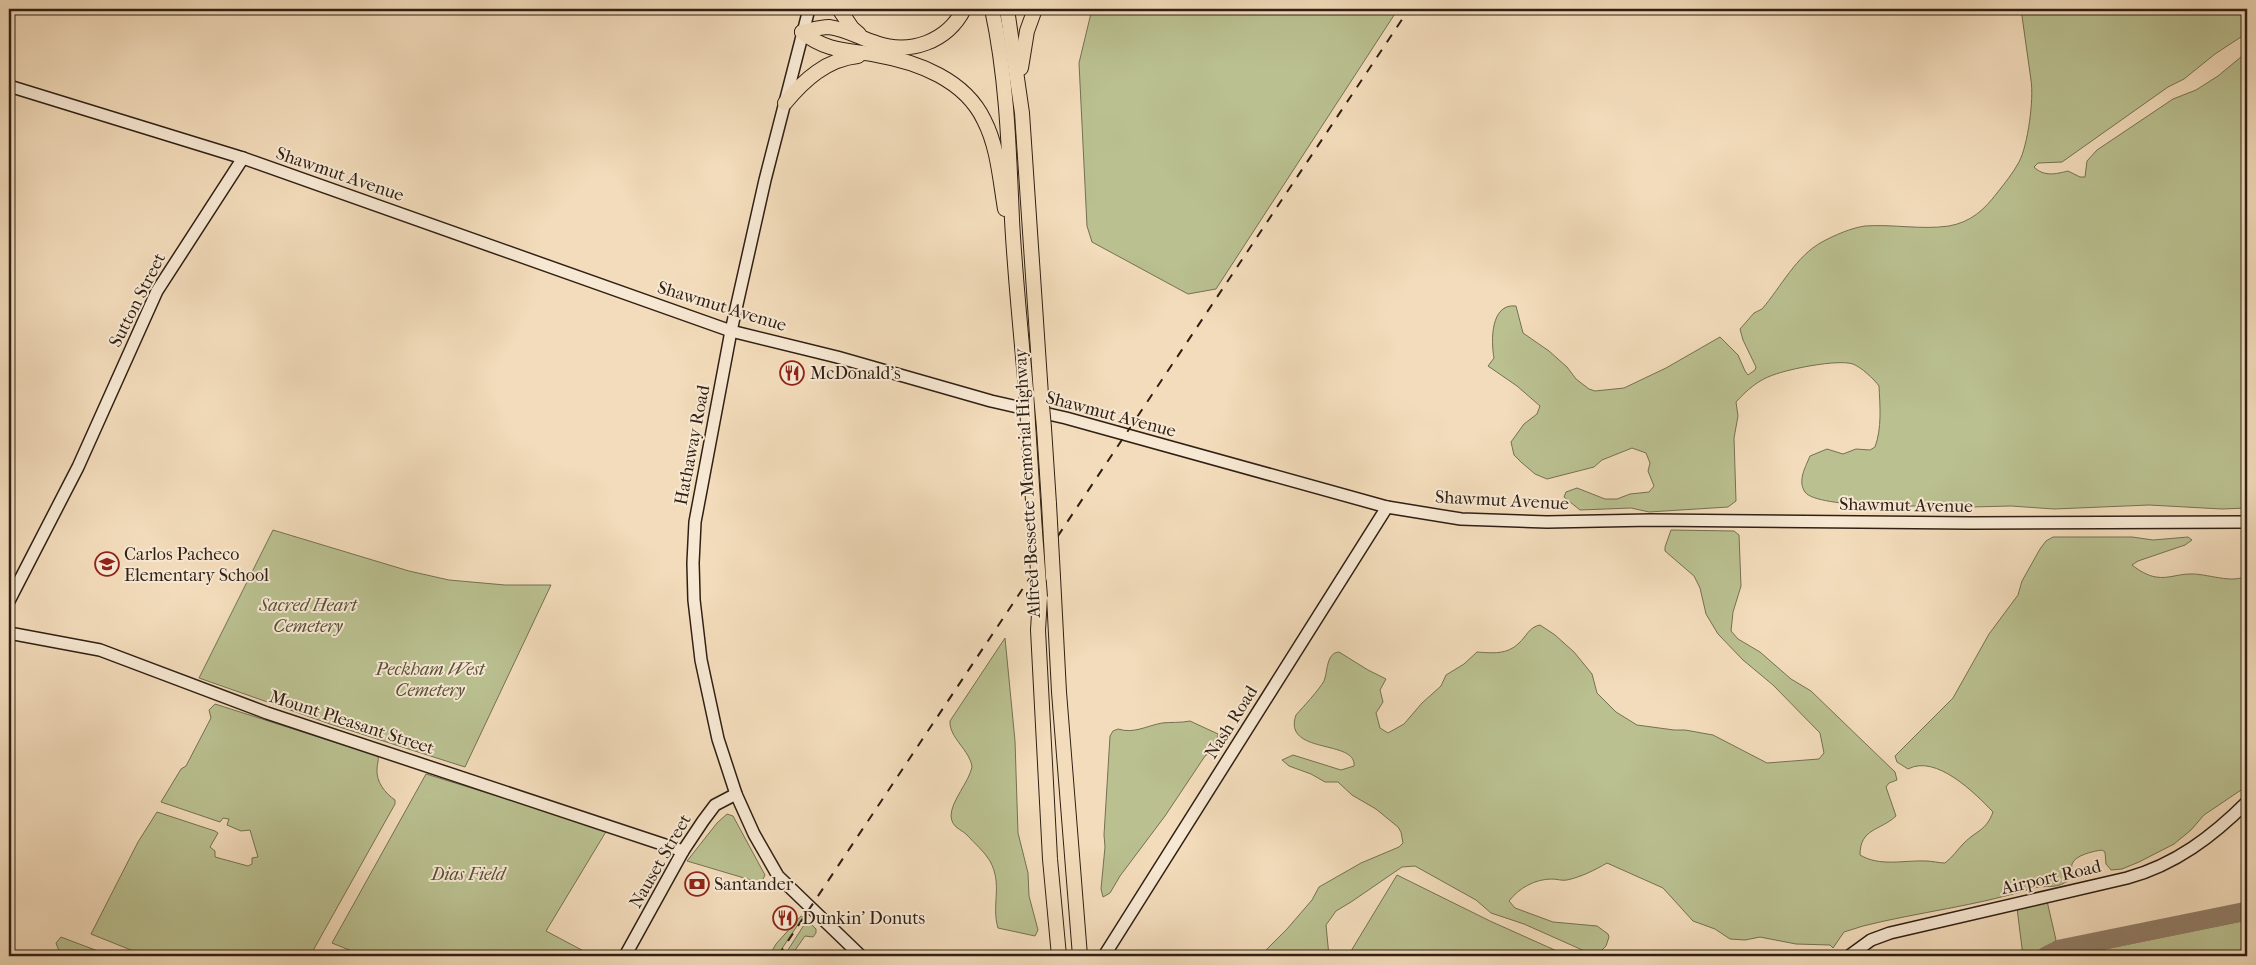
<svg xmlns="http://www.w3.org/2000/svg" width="2256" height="965" font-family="'IM FELL French Canon',serif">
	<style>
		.green { fill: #bac090; stroke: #757052 }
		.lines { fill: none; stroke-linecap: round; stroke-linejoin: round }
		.taxiway { stroke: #927e68; stroke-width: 19 }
		.secondary-casing { stroke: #302014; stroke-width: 14 }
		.highway-casing { stroke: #302014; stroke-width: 16 }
		.secondary { stroke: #f7e8d3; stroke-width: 11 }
		.highway { stroke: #f3dcbb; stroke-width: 14 }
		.rail { stroke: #302014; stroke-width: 2; stroke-dasharray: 9 9; stroke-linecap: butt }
		.highway-bridge-casing { stroke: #302014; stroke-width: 16; stroke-linecap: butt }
		.highway-bridge { stroke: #f3dcbb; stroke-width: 14 }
		.labels { text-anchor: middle; stroke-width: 4; stroke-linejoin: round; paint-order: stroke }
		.street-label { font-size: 18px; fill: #302014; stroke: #f7e8d3 }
		.poi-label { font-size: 18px; fill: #302014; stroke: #f7e8d3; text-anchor: start }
		.park-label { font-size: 18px; font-style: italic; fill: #595039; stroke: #f7e8d3 }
	</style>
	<rect width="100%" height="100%" fill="#f3dcbb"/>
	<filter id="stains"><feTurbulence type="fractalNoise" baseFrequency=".004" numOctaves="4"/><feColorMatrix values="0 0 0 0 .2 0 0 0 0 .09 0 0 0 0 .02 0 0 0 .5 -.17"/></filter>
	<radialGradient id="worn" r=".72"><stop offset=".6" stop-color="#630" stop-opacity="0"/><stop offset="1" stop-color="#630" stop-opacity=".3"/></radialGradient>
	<!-- green -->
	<g class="green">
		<path d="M1092,9H1398L1216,289L1188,294L1092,242L1087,226L1079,63Z"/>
		<path d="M2021,9H2247V33L2215,54L2184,79L2168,87L2062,162L2038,163L2034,167C2044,177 2056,174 2068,171L2080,177H2085L2087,161L2097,150L2173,99L2196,90L2218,76L2247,52V508L2222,509L2149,505L2054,509L2011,506L1971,507L1959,504C1936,507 1816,509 1805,492C1797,481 1806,466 1810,456L1827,449L1843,454L1856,449L1870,450L1875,447C1882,428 1880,406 1879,386C1874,379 1861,367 1853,364C1837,359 1789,369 1773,375C1758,380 1746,391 1736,402L1738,416L1734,438L1736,501L1728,507L1649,512L1631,508L1580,510L1564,497L1566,492L1577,488L1605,499H1617L1630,494L1649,492L1654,486L1648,471L1650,463L1646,453L1632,448L1602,460L1594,467L1547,479L1535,474L1521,462L1514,455L1511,442L1524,424L1537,414L1540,406L1517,386L1488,366L1494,358C1491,342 1490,303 1516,306L1523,333L1549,351L1567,367L1576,379L1589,389L1595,391L1624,388L1666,368L1720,337L1738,355L1745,371L1748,375L1755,370L1756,367L1743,340L1740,329L1754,313L1762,309C1781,287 1796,256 1822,242C1835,235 1851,228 1865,226C1893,224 1921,230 1949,226C1971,222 1984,210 1997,193C2005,183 2013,173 2019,162C2028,145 2034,99 2031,80C2028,56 2024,33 2021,9Z"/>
		<path d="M273,530L409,571L449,580L505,585H551L465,767L330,724L199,678Z"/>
		<path d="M1671,530L1734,531L1739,535L1741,586L1733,612L1731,631L1738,639L1760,652L1791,679L1811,691L1895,772L1897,780L1889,783L1886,787L1896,816C1880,831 1860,828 1860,855C1880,867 1904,860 1926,861C1932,861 1939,863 1945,863C1953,857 1957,850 1964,843C1977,830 1986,831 1993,812C1975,793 1936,754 1908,769L1897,762L1895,756L1953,698L1989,634L2018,595L2022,581L2040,549L2046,541L2053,537H2132L2153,540L2188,537L2192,540L2185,545L2138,561L2132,565C2138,570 2148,576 2156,577C2168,579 2178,574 2190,574C2206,573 2234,585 2247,575V786L2204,815L2191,830L2174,844L2139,862L2122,869L2111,870L2106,864L2105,852L2102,850C2094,851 2075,855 2072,864C2071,868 2072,873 2073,877C2055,892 2049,883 2030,889C1976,906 1919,912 1863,926L1844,932L1833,948L1830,945L1796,944L1760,937L1745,940L1730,939L1715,929L1693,921L1663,888L1607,863C1595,870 1581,877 1567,880C1561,881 1558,879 1552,879C1535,879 1519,888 1509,901L1515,908L1553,922L1597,926L1608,934L1609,937L1606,946L1600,952L1589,953L1524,924L1491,913L1476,900L1415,866L1402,867L1351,902L1336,911L1326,925L1329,956H1260L1287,929L1312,900L1319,887L1361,863L1399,847L1403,843L1401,832L1398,827L1376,809L1352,795L1338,782H1325L1311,774L1289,766L1282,760L1293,755L1341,770L1354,766C1357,739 1282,755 1296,715C1303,707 1319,690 1324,681C1328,671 1326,653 1339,652L1368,670L1386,679L1380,690L1383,702L1376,713L1380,728L1388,733L1404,724L1422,703L1441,686L1446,675L1464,664L1477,652C1492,653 1507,655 1519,643C1526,637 1529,627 1540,625L1555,635L1574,652L1592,674L1597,693L1616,712L1637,725L1674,730H1685L1713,735L1767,763L1819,759L1824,753L1820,733L1773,685L1743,660L1718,634L1706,614L1700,588L1694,576L1665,551V547Z"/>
		<path d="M1005,638L1015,741L1018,833L1028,873L1029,896L1038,930L1035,936L998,928C991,905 1003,885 990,861C984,851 975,844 967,835C961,829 952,828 951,816C951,801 969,782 972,767C970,750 949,738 950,721Z"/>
		<path d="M215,704L378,756C379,761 377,764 377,769C376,782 385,793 395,800V804L310,956H146L91,934L138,842L157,812L215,831L218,833L210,847L215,851V857L248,866L252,864V858L258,857L250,830L241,831L227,825L229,819L223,818L220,822L161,802L181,769L186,766L211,718L209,710Z"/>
		<path d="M1190,721L1218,734L1214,750L1205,756L1165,816L1120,876L1110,893L1103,897L1101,889L1105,847L1104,835L1110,736L1113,731L1118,729C1134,734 1146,726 1162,723C1171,722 1180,723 1190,721Z"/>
		<path d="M426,774L607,830L546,931L593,956H364L332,943Z"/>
		<path d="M727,814L733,816L765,875L761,883L687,861L717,823Z"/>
		<path d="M1397,875L1490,921L1568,956H1348Z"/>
		<path d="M2047,901L2056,940L2039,956H2023L2017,908Z"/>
		<path d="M801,916L803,917L777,956H769L776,944Z"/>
		<path d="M2247,920V956H2076L2095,951Z"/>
		<path d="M809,922L816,929V933L813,937L805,936L791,956H784L804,925Z"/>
		<path d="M61,937L111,956H63L64,952L59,951L56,943Z"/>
	</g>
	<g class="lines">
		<!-- taxiway -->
		<path class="taxiway" d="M2046,956L2060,949L2247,911"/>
		<!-- secondary casing -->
		<g class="secondary-casing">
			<g id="secondary">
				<path d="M809,9L765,180L731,331L695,522L693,563L694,600L701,660L718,739L736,794L754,834L778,876L861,956"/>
				<path d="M9,86L243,158L731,331L837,357L991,401L1066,418L1387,507L1461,519L1547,522L1651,520L1970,523L2247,522"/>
				<path d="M9,601L78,467L157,291L243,158"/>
				<path d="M9,633L100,650L267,713L683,851"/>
				<path d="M625,956L683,851L703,821L715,805L736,794"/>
				<path d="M1104,956L1387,507"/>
				<path d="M1849,956L1871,940L1890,933L2127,878C2175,865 2213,836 2247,802"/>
			</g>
		</g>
		<!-- highway casing -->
		<g class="highway-casing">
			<g id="highway">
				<path d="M839,9L852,28L859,34"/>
				<path d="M992,9C1007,78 1009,149 1012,220C1015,276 1021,333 1026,390"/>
				<path d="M1007,9L1022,113L1041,395"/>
				<path d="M802,32C827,52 848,50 877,55C918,62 965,80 984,120C998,147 1000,180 1005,209"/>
				<path d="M802,32C811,30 820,27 829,27C846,29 860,38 876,43C910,55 947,42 964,9"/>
				<path d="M1021,68L1027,31L1035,9"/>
				<path d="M785,103C804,80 827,59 858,56"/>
				<path d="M1028,423L1035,532"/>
				<path d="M1044,428L1049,504"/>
				<path d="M1053,577L1059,692L1080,956"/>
				<path d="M1040,597L1038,630L1050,859L1059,956"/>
			</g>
		</g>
		<!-- secondary -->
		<use href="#secondary" class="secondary"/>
		<!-- highway -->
		<use href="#highway" class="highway"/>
		<!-- rail -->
		<path class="rail" d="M778,956L1409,9"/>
		<!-- highway-bridge casing -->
		<g class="highway-bridge-casing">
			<g id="highway-bridge">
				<path d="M1026,390L1028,423"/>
				<path d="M1041,395L1044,428"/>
				<path d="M1049,504L1053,577"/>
				<path d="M1035,532L1040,597"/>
			</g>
		</g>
		<!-- highway-bridge -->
		<use href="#highway-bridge" class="highway-bridge"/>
	</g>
	<!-- icons -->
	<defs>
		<g id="restaurant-ring" transform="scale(1.25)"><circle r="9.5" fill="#f7e8d3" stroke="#8f2418" stroke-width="1.5"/><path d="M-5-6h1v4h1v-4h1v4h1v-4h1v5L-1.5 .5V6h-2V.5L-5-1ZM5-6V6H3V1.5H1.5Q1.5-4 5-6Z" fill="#8f2418"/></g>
		<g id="school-ring" transform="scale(1.25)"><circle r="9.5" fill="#f7e8d3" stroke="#8f2418" stroke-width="1.5"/><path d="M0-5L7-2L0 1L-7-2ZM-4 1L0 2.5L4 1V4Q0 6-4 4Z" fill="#8f2418"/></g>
		<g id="bank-ring" transform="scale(1.25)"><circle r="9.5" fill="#f7e8d3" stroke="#8f2418" stroke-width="1.5"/><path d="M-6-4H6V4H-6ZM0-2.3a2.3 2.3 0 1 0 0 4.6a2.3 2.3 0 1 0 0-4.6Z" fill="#8f2418"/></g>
	</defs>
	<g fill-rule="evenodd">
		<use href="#restaurant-ring" x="792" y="373"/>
		<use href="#school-ring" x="107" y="564"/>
		<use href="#bank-ring" x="697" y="884"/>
		<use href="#restaurant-ring" x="785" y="918"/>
	</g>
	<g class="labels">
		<!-- street labels -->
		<g class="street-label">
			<text transform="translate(340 174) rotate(19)" y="6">Shawmut Avenue</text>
			<text transform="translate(137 300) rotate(-63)" y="6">Sutton Street</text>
			<text transform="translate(722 306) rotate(17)" y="6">Shawmut Avenue</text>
			<text transform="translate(1111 414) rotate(15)" y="6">Shawmut Avenue</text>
			<text transform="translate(692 445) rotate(-79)" y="6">Hathaway Road</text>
			<text transform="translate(1027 483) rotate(-93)" y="6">Alfred Bessette Memorial Highway</text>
			<text transform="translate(1502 500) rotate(3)" y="6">Shawmut Avenue</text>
			<text transform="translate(1906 505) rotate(1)" y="6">Shawmut Avenue</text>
			<text transform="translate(352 722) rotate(18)" y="6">Mount Pleasant Street</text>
			<text transform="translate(1231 722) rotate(-58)" y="6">Nash Road</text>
			<text transform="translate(660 861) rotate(-60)" y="6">Nauset Street</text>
			<text transform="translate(2051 877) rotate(-13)" y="6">Airport Road</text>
		</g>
		<!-- poi labels -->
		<g class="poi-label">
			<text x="810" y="379">McDonald's</text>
			<text x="124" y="560">Carlos Pacheco<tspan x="124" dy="21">Elementary School</tspan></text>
			<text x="714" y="890">Santander</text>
			<text x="802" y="924">Dunkin' Donuts</text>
		</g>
		<!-- park labels -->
		<g class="park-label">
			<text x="308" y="611">Sacred Heart<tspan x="308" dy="21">Cemetery</tspan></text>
			<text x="430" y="675">Peckham West<tspan x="430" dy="21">Cemetery</tspan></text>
			<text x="468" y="880">Dias Field</text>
		</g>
	</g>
	<!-- margin -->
	<rect width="2256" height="965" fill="none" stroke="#f3dcbb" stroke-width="30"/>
	<rect x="10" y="10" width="2236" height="945" fill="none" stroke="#302014" stroke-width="2.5"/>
	<rect x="15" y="15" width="2226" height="935" fill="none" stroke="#302014"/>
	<rect width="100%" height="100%" filter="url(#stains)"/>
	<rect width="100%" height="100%" fill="url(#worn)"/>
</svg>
